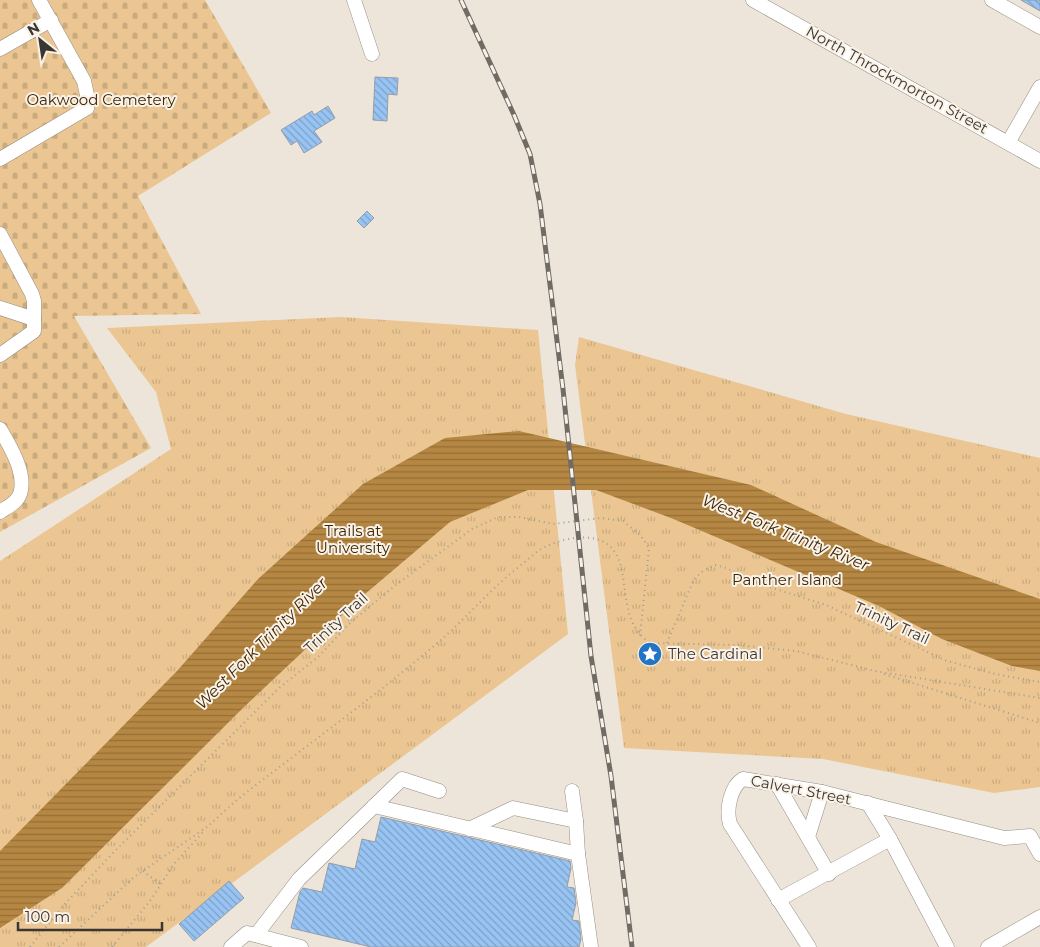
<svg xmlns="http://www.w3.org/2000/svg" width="1040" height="947" font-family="Montserrat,sans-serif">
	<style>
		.cemetery { fill: url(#cemetery-stones) }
		.park { fill: url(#park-tufts) }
		.water { fill: url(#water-rules) }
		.building { fill: url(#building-back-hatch); stroke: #949da6 }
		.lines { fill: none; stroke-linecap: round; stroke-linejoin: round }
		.minor-casing { stroke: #958e84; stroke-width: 15 }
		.path { stroke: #a39d95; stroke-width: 2; stroke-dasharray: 1 4; stroke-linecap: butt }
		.minor { stroke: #fff; stroke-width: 14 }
		.rail-casing { stroke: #706b65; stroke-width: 5 }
		.rail { stroke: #faf2e7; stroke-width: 3; stroke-dasharray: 9; stroke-linecap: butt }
		.labels { text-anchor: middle; stroke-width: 4; stroke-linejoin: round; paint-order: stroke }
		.street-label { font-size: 15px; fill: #3a3733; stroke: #faf2e7 }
		.park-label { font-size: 15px; fill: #3b2708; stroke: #faf2e7 }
		.poi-label { font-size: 15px; fill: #3a3733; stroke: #faf2e7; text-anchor: start }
		.water-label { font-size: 16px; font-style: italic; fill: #3c2809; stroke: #faf2e7 }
	</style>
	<defs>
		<pattern id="cemetery-stones" width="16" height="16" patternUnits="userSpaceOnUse" patternTransform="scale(1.25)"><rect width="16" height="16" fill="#ebc692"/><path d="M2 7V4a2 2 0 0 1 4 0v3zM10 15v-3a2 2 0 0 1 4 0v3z" fill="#caab7e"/></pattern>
		<pattern id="park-tufts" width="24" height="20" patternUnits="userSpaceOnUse" patternTransform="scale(1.25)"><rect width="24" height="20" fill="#ebc692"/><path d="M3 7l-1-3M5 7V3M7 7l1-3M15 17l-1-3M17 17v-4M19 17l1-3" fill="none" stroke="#caab7e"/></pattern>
		<pattern id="water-rules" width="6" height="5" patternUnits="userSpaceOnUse" patternTransform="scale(1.25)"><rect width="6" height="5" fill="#b58742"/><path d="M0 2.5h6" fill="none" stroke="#946f38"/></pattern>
		<pattern id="building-back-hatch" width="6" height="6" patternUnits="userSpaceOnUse" patternTransform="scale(1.25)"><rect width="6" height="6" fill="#98c4f4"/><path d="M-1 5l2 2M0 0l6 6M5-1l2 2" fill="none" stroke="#7da0c6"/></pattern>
	</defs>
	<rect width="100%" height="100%" fill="#ede5da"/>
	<!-- cemetery -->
	<path class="cemetery" d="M0,0H205L271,113L138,196L201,314L74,316L151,448L0,532Z"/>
	<!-- park -->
	<g class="park">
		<path d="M341,317L538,330L568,634L146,947H0V561L171,449L156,392L107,328Z"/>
		<path d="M579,337L846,414L1040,458V787L994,793L823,759L624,748L575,365Z"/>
	</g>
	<!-- water -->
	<path class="water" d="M519,431L751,485L876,542L1040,599V671L1012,666L942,639L879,606L671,518L596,490H528L450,522L358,600L246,705L62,888L0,928V851L177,671L258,579L363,484L445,438Z"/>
	<!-- building -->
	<g class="building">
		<path d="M1021,0H1040V11Z"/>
		<path d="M375,77L398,78L397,95L388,94L387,121L373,120Z"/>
		<path d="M328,106L335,118L314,131L322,142L304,153L297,141L291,145L281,130L312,111L314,115Z"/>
		<path d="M367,211L374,218L364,228L357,221Z"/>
		<path d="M381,817L570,861L571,868L567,887L574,888L576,903L572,920L579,921L581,939L579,947H371L291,928L300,892L303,888L322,892L329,863L355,869L362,839L375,842Z"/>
		<path d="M229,881L244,898L194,941L179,924Z"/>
	</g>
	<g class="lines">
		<!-- minor casing -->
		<g class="minor-casing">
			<g id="minor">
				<path d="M354,0L372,54"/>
				<path d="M753,0L1040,161"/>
				<path d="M992,0L1040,27"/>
				<path d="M0,49L51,20"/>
				<path d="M1008,143L1040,87"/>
				<path d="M0,159L87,108V95L84,81L39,0"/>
				<path d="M0,234L32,294L34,301V331L0,355"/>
				<path d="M0,308L34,319"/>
				<path d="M0,429C10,446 27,474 20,494C17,503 7,507 0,512"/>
				<path d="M777,784L829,874"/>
				<path d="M572,791L576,821"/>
				<path d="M868,803L890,839L947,947"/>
				<path d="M374,806L578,854L576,821L513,808L469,829"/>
				<path d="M808,837L822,792"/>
				<path d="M578,854L591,947"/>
				<path d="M778,900L890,839"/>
				<path d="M256,935L299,879L402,779L439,791"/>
				<path d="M231,947L247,933L301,947"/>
				<path d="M809,947L730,824C726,810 730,787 743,779L822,792L1004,838L1030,836L1040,854"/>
				<path d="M988,947L1040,917"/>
			</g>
		</g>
		<!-- path -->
		<g class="path">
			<path d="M667,643L694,579L703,571L715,565L727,568L744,579L826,605L947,661L995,674L1040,682"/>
			<path d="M884,674L1040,723"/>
			<path d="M143,871L160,884"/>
			<path d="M30,947L62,907L113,853L278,689L319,656L350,623L397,584L472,529L498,517H519L553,524L601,518L623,521L641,536L649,548L640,636"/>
			<path d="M59,947L134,877L207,827L238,799C303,748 372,699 435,645C465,620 490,589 521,565C529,559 536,551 545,547C561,539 587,533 604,542C637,560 611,620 651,643L737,645L796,651L875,671L1040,698"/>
			<path d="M112,947L150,901L174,864L205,830"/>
		</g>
		<!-- minor -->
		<use href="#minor" class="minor"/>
		<!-- rail casing -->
		<g class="rail-casing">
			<path id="rail" d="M461,0L514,115L530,154L540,204L563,389L591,656L611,776L632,947"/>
		</g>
		<!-- rail -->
		<use href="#rail" class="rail"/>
	</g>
	<!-- icons -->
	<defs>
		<g id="sight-disc" transform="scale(1.25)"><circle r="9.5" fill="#2275c4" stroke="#faf2e7"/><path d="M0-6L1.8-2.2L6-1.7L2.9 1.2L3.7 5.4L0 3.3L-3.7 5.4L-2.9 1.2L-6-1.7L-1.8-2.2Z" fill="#fff"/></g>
	</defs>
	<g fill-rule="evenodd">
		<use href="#sight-disc" x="650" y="654"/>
	</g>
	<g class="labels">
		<!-- street labels -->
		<g class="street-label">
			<text transform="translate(897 80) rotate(29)" y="5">North Throckmorton Street</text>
			<text transform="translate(336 623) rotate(-43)" y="5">Trinity Trail</text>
			<text transform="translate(892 623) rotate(25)" y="5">Trinity Trail</text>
			<text transform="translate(801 790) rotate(11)" y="5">Calvert Street</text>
		</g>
		<!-- park labels -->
		<g class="park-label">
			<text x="101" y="105">Oakwood Cemetery</text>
			<text x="353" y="536">Trails at<tspan x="353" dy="17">University</tspan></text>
			<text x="787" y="585">Panther Island</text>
		</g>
		<!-- poi labels -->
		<g class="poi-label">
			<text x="668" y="659">The Cardinal</text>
		</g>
		<!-- water labels -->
		<g class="water-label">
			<text transform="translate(786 532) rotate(22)" y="6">West Fork Trinity River</text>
			<text transform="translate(261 643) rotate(-45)" y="6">West Fork Trinity River</text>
		</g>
	</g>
	<!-- north arrow -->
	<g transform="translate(40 40) rotate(330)" stroke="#faf2e7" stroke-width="4" paint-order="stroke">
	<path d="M0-4L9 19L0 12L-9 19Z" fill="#3a3733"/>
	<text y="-8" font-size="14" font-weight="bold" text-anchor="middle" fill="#3a3733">N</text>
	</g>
	<!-- scale -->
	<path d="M18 922v8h144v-8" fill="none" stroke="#3a3733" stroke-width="2.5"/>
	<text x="25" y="922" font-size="15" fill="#3a3733" stroke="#faf2e7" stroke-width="4" paint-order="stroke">100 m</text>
</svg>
